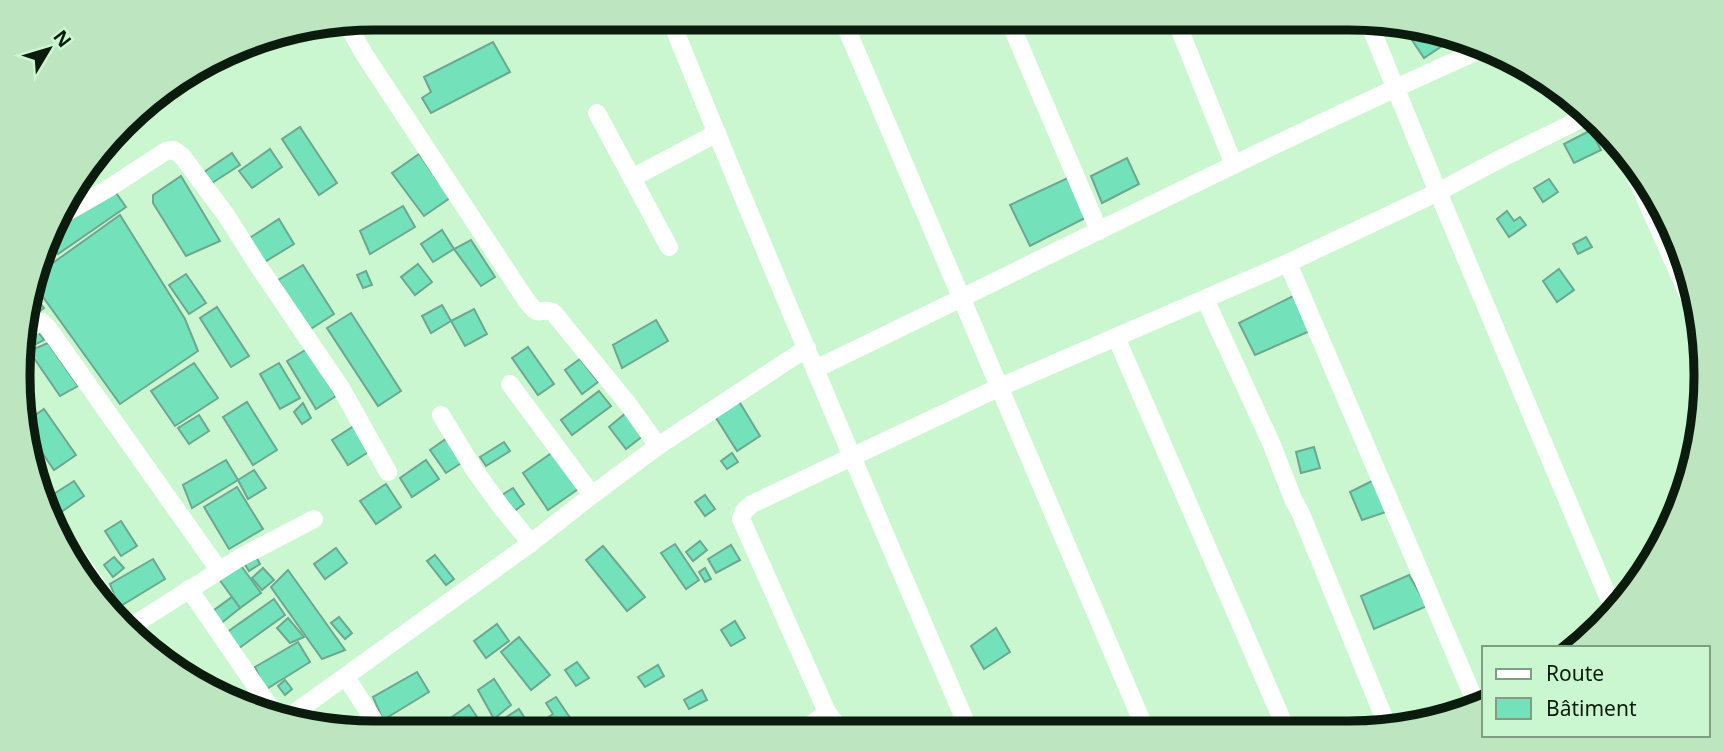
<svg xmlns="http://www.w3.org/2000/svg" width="1724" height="751" font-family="'Noto Sans',sans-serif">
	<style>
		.building { fill: #73e2bb; stroke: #6da791; stroke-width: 2 }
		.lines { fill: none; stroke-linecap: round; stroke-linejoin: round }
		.minor { stroke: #fff; stroke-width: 18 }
		.rim { fill: none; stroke: #0b1c0e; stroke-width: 9 }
	</style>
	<rect width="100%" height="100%" fill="#cbf7d0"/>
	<!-- building -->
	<g class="building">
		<path d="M1422,30L1442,33L1448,42L1424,58L1410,37Z"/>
		<path d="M493,42L510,72L431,113L422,98L431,92L424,77Z"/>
		<path d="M300,127L337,183L319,195L282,139Z"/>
		<path d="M1591,130L1601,150L1574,163L1564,144Z"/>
		<path d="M270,149L282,167L252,188L239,171Z"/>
		<path d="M232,153L240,165L212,183L204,172Z"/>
		<path d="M419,154L450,198L424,216L392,173Z"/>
		<path d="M1127,158L1139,184L1102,203L1091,176Z"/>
		<path d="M181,176L220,241L186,256L153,203V195Z"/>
		<path d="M1072,176L1089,216L1030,246L1010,205Z"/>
		<path d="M1549,179L1558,192L1543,202L1534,188Z"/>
		<path d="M114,190L126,207L58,254L49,241L52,233Z"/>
		<path d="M403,206L415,227L370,254L360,231Z"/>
		<path d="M1507,211L1514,221L1520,217L1526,225L1509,237L1497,219Z"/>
		<path d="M120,215L185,319L198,351L120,404L33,283L36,275Z"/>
		<path d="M279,219L294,244L263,263L248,239Z"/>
		<path d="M442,230L454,249L433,262L421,244Z"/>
		<path d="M1586,237L1592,247L1578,254L1573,244Z"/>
		<path d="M471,240L495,277L481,286L454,249Z"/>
		<path d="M418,264L432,282L415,295L401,277Z"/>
		<path d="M303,265L334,314L309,330L278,280Z"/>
		<path d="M1559,269L1574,290L1557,302L1543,281Z"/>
		<path d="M366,271L372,285L363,288L357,275Z"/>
		<path d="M186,274L206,303L189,314L169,285Z"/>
		<path d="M30,290L44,308L24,323V306Z"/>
		<path d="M1295,295L1310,331L1255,355L1239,323Z"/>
		<path d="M442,305L451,321L431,333L422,316Z"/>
		<path d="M217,307L249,356L231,367L200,318Z"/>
		<path d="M474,309L487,334L465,346L451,321Z"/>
		<path d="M351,313L401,391L378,406L327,328Z"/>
		<path d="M656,320L668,341L622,368L613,345Z"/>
		<path d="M35,328L44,340L36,344L25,336Z"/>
		<path d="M48,343L78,386L60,396L29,351Z"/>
		<path d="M528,347L554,384L538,395L512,358Z"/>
		<path d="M307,349L336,396L316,409L287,361Z"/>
		<path d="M580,359L598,382L582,394L565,370Z"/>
		<path d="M194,363L218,398L175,426L151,391Z"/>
		<path d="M279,363L300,398L280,409L260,374Z"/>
		<path d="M599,391L611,406L572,435L561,420Z"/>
		<path d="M737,398L760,436L737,451L713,413Z"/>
		<path d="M247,402L277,450L253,465L223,417Z"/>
		<path d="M303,403L311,418L302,424L294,412Z"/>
		<path d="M44,409L76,455L54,470L24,426V423Z"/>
		<path d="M627,412L644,435L626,449L609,427Z"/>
		<path d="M199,415L209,431L189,444L178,428Z"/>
		<path d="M354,426L370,451L348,465L332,440Z"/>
		<path d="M450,436L466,460L446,473L430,450Z"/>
		<path d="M504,442L510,451L486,466L480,457Z"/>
		<path d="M1314,447L1320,468L1301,473L1296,452Z"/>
		<path d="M556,450L581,487L548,510L523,473Z"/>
		<path d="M732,453L738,462L727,469L721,461Z"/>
		<path d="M226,460L238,480L192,508L183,485Z"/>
		<path d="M426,460L439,479L412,497L400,478Z"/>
		<path d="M254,470L266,488L248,499L238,480Z"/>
		<path d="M1374,480L1386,512L1362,520L1350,492Z"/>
		<path d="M74,481L84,496L57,515L46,499Z"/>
		<path d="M386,484L401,507L376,524L360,501Z"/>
		<path d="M237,487L263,529L229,549L204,507Z"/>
		<path d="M513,488L524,504L513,512L502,495Z"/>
		<path d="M705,495L715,509L705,516L695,502Z"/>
		<path d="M121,521L137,546L121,556L105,531Z"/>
		<path d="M700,541L707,550L693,561L686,552Z"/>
		<path d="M675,544L699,580L686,589L661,553Z"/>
		<path d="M731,545L740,560L716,573L708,559Z"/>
		<path d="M603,546L645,597L627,611L586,560Z"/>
		<path d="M336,548L347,563L325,579L314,564Z"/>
		<path d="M254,553L260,564L249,571L242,560Z"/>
		<path d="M435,555L454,579L446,585L427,561Z"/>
		<path d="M114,557L124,568L113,577L104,565Z"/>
		<path d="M153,559L165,579L119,607L110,584Z"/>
		<path d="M239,563L261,593L240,608L219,579Z"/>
		<path d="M263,568L274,580L262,590L252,578Z"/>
		<path d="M705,568L711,579L705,582L699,572Z"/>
		<path d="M288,570L345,650L322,659L271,587Z"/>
		<path d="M1409,575L1427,606L1374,629L1361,596Z"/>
		<path d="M232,597L240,608L219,625L210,613Z"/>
		<path d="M274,599L285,615L235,651L223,635Z"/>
		<path d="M339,617L352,633L345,639L331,623Z"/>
		<path d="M288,618L304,637L290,643L277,628Z"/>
		<path d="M735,621L745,638L731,646L721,630Z"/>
		<path d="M497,624L509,641L486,658L474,641Z"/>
		<path d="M996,628L1010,652L984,669L971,646Z"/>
		<path d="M519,637L550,675L531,690L501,652Z"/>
		<path d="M298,642L310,662L265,690L255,667Z"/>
		<path d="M577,662L589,678L576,686L565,670Z"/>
		<path d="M658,665L664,676L645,687L638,677Z"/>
		<path d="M417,672L429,692L383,720L373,697Z"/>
		<path d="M494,679L511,705L494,719L478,690Z"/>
		<path d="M285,680L292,689L285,695L278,686Z"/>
		<path d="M702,690L707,700L689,709L684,700Z"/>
		<path d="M556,697L575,725L565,733H547L541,722L553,714L546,703Z"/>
		<path d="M469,705L479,720L460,733H453L445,722Z"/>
		<path d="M519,709L531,728L523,733H502L506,731L500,721Z"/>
	</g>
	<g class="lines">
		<!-- minor -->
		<g class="minor">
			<path d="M670,18C766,257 868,495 970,732"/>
			<path d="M842,18L1146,731"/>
			<path d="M1008,18L1099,231"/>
			<path d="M1175,18L1234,165"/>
			<path d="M1368,21L1438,192L1614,611"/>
			<path d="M346,22L364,54L526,300C541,320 537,307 553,312L628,404L658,446"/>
			<path d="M597,113L669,247"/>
			<path d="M1631,166L1694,308"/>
			<path d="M632,178L717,133"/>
			<path d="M57,218L109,188L166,151L174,150L182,156L226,215L257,264L341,388L388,472"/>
			<path d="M1288,263L1478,708"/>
			<path d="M1205,299L1272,445L1293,499L1301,514L1389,730"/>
			<path d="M24,330L42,322L48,328L219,570"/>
			<path d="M1116,337L1287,731"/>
			<path d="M815,369C1038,262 1258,149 1484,48"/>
			<path d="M510,384L592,495"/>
			<path d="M441,415L475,471L502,508L531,543"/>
			<path d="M54,524L127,629"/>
			<path d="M189,589L277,717"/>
			<path d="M127,629L241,557L314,519"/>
			<path d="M346,677L382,733"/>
			<path d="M286,719L531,543L592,495L658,446L807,348"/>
			<path d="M802,732L827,712"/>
			<path d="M842,732L827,712L741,519L744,511L752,504L1000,387L1288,263L1438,192L1500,159L1591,114"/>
		</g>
	</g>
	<!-- crop -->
	<path d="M0 0H1724V751H0ZM375 30H1349A345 345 0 0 1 1694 375V376A345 345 0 0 1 1349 721H375A345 345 0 0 1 30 376V375A345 345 0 0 1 375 30Z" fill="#bce5c0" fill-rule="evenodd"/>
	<path class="rim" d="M375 30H1349A345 345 0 0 1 1694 375V376A345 345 0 0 1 1349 721H375A345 345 0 0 1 30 376V375A345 345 0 0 1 375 30Z"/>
	<!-- legend -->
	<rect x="1482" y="646" width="228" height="91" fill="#cbf7d0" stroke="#7e9f82" stroke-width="2"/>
	<rect x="1496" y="669" width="35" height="10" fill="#ffffff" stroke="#7e9f82" stroke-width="2"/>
	<text x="1546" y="681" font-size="21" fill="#0b1c0e">Route</text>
	<rect x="1496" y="698" width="35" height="21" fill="#73e2bb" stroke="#7e9f82" stroke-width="2"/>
	<text x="1546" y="716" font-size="21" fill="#0b1c0e">Bâtiment</text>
	<!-- north arrow -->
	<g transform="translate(49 49) rotate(52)" stroke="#cbf7d0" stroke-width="5" paint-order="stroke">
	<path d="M0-5L12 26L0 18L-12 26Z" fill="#0b1c0e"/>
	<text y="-10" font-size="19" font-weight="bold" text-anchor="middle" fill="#0b1c0e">N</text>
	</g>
</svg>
